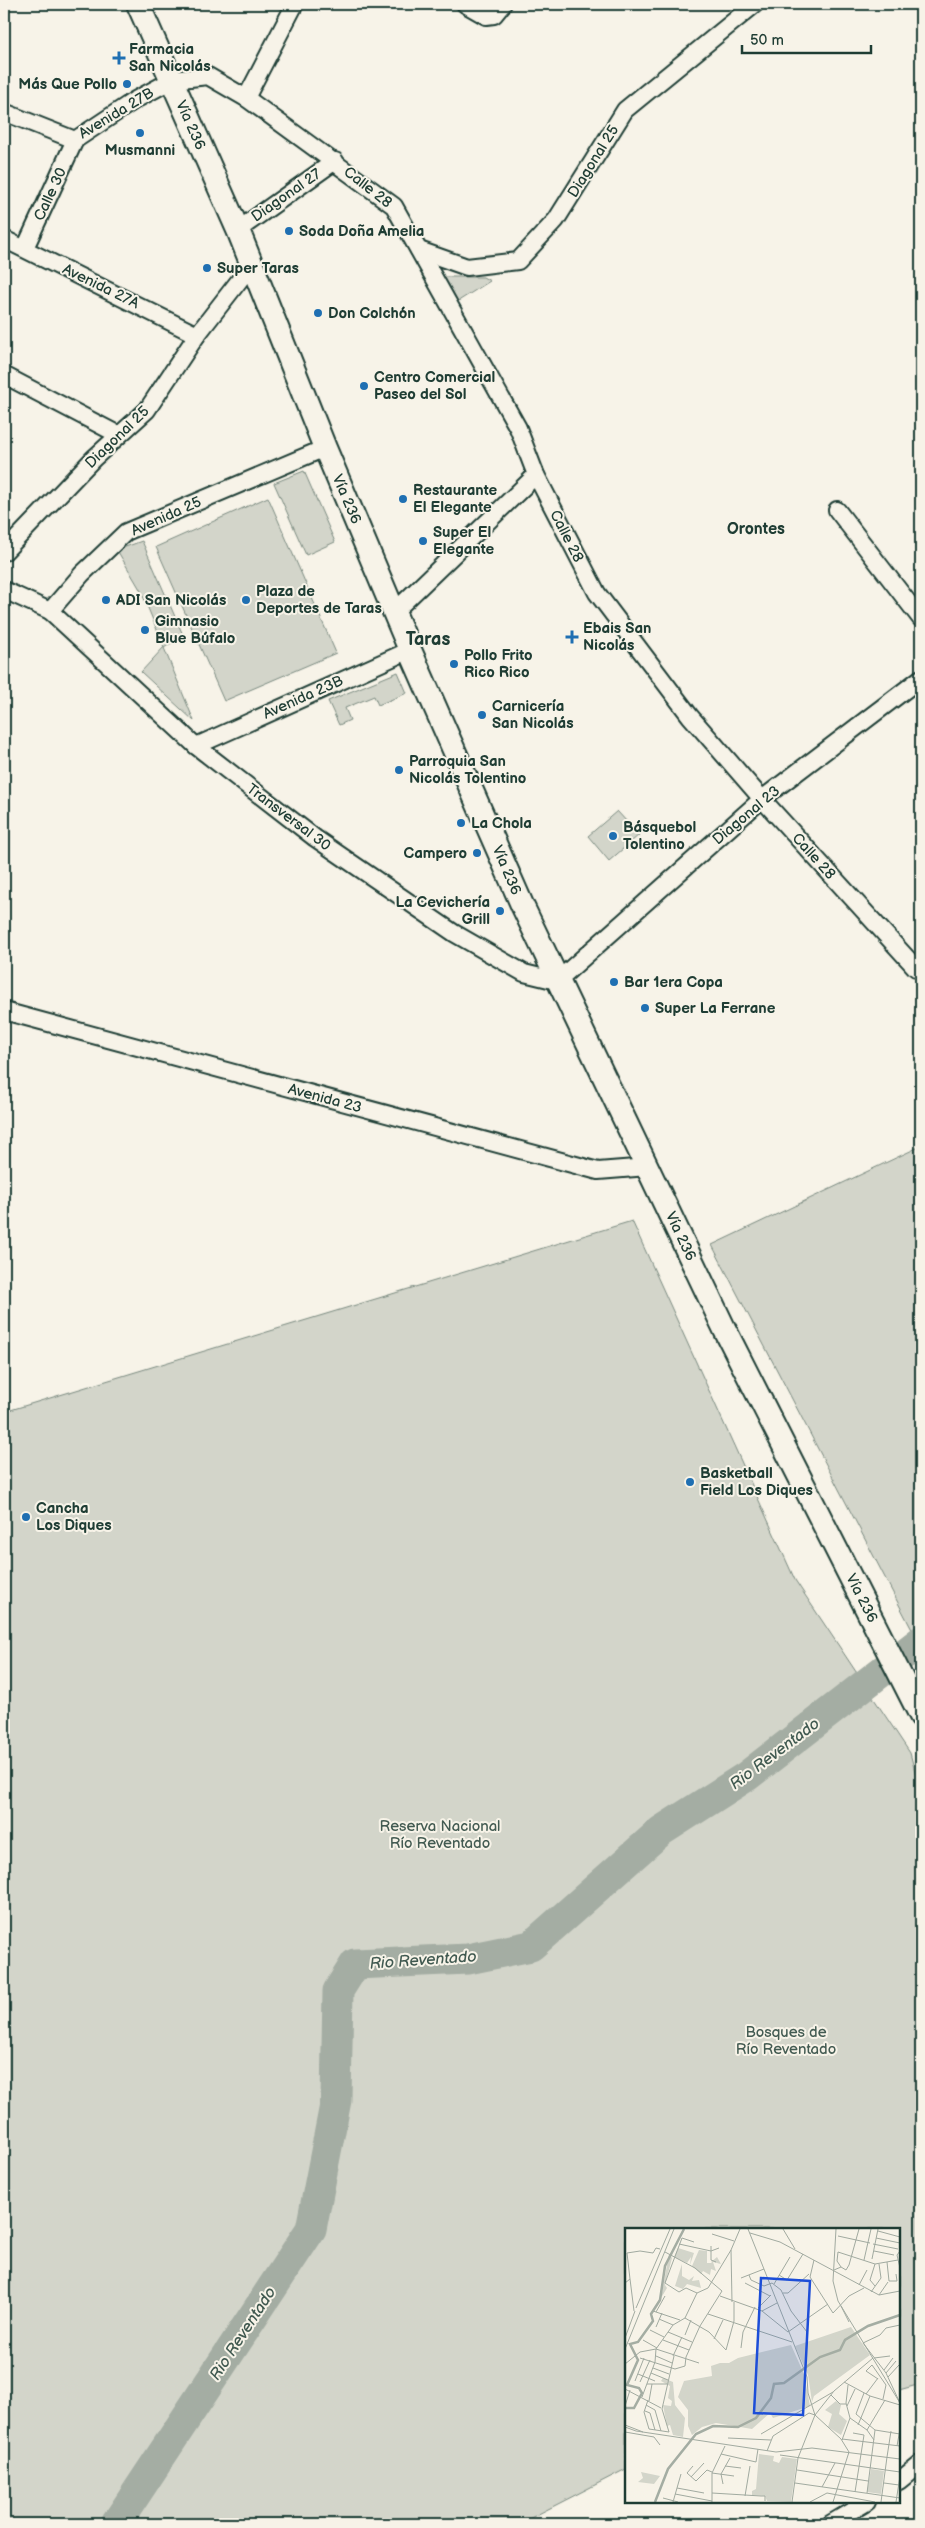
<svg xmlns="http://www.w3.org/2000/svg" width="925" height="2528" font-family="'Balsamiq Sans',sans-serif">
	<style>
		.green { fill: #d3d5ca; stroke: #79897f }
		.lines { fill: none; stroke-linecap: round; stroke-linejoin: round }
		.river { stroke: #a4ada3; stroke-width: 31 }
		.minor-casing { stroke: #1f3d34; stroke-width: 20 }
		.secondary-casing { stroke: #1f3d34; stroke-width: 26 }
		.minor { stroke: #f7f3e8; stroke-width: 16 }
		.secondary { stroke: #f7f3e8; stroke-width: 22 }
		.poi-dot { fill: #1f6fb2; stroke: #f7f3e8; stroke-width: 2 }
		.labels { text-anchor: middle; stroke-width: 4; stroke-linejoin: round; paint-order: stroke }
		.poi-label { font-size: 15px; font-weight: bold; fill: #1f3d34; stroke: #f7f3e8; text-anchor: start }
		.street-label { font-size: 15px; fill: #1f3d34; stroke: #f7f3e8 }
		.park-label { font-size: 15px; fill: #435b52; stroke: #f7f3e8 }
		.neighbourhood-label { font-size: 16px; font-weight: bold; fill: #1f3d34; stroke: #f7f3e8 }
		.water-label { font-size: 16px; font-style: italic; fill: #405950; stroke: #f7f3e8 }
		.quarter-label { font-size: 18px; font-weight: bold; fill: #1f3d34; stroke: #f7f3e8 }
		.inset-river { fill: none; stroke: #a4ada3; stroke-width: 2.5 }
		.inset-road { fill: none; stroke: #a1aaa0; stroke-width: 1 }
		.view { fill: #1d4ed8; fill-opacity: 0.15; stroke: #1d4ed8; stroke-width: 2.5 }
		.inset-edge { fill: none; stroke: #1f3d34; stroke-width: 2.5 }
	</style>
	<rect width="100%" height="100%" fill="#f7f3e8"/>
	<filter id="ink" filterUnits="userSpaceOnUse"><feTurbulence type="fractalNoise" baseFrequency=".02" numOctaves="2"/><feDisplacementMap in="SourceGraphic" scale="10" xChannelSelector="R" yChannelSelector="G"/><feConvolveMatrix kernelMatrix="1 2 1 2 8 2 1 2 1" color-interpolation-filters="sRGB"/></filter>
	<g filter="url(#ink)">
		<!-- green -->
		<g class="green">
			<path d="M442,277H483L490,281L452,305Z"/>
			<path d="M304,471L335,542L306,555L274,483Z"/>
			<path d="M268,497L336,653L224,701L156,547Z"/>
			<path d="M142,541L183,635L164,648L194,721L141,672L164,647L141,591L117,550Z"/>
			<path d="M398,672L407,693L378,705L374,696L345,708L350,720L339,725L328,701Z"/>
			<path d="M617,811L639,835L609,861L588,836Z"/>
			<path d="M921,1146V1647L712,1245Z"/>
			<path d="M632,1221L795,1580L910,1753L921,1794V2384L899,2390V2229H626V2469L519,2524H309L303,2517L296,2524H4V1412Z"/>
		</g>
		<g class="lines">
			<!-- river -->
			<path class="river" d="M116,2524L311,2229L336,2100L338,1991L355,1964L468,1959L531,1946L661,1831L747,1776L921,1641"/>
			<!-- minor casing -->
			<g class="minor-casing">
				<g id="minor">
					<path d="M465,4L486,16L494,15L503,4"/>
					<path d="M246,98L295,4"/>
					<path d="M4,112L75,140L135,100L172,80L208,76L246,98L394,206L518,428L536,475L597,593L690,716L762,799L916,968"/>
					<path d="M238,230L335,161"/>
					<path d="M4,239L197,335"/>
					<path d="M25,248L75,140"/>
					<path d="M419,250L467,267L518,261L556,220L625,110L755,4"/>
					<path d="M4,375L119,435"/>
					<path d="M837,510L921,619"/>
					<path d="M4,552L94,458L147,410L197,335L252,264"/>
					<path d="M4,590L50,611L82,574L126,532L325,448"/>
					<path d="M50,611L196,746L315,838L454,933L524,973L557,981L762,799L921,678"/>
					<path d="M395,611L536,475"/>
					<path d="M196,746L410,650"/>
					<path d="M4,1011L598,1171L648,1167"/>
					<path d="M899,2481L921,2463"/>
					<path d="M830,2524L867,2502"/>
				</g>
			</g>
			<!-- secondary casing -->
			<g class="secondary-casing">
				<path id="secondary" d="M138,4L238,230L325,448L410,650L523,907L725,1330L921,1716"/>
			</g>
			<!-- minor -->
			<use href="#minor" class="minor"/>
			<!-- secondary -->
			<use href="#secondary" class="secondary"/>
		</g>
	</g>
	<!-- markers -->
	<g class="poi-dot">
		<path d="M116.5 50.5h5v5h5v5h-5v5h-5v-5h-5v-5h5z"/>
		<circle cx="127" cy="84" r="5"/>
		<circle cx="140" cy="133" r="5"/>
		<circle cx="289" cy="231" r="5"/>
		<circle cx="207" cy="268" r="5"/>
		<circle cx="318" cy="313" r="5"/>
		<circle cx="364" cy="386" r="5"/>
		<circle cx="403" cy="499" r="5"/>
		<circle cx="423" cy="541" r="5"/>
		<circle cx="106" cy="600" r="5"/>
		<circle cx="246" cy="600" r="5"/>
		<circle cx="145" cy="630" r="5"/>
		<path d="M569.5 629.5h5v5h5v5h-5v5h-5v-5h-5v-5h5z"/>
		<circle cx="454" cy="664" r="5"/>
		<circle cx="482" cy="715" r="5"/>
		<circle cx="399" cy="770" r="5"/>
		<circle cx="461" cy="823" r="5"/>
		<circle cx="613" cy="836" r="5"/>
		<circle cx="477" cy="853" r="5"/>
		<circle cx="500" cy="911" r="5"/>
		<circle cx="614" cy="982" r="5"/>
		<circle cx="645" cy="1008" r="5"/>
		<circle cx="690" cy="1482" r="5"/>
		<circle cx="26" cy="1517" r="5"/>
	</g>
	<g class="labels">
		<!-- poi labels -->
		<g class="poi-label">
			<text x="129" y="54">Farmacia<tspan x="129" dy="17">San Nicolás</tspan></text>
			<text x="117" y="89" text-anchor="end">Más Que Pollo</text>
			<text x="140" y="155" text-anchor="middle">Musmanni</text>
			<text x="299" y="236">Soda Doña Amelia</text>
			<text x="217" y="273">Super Taras</text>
			<text x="328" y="318">Don Colchón</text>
			<text x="374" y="382">Centro Comercial<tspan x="374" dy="17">Paseo del Sol</tspan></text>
			<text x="413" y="495">Restaurante<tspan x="413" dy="17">El Elegante</tspan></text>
			<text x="433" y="537">Super El<tspan x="433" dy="17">Elegante</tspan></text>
			<text x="256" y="596">Plaza de<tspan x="256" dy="17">Deportes de Taras</tspan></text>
			<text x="116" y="605">ADI San Nicolás</text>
			<text x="155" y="626">Gimnasio<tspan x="155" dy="17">Blue Búfalo</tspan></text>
			<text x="583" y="633">Ebais San<tspan x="583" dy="17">Nicolás</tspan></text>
			<text x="464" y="660">Pollo Frito<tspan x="464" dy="17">Rico Rico</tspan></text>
			<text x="492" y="711">Carnicería<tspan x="492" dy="17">San Nicolás</tspan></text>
			<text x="409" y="766">Parroquia San<tspan x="409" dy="17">Nicolás Tolentino</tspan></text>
			<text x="471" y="828">La Chola</text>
			<text x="623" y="832">Básquebol<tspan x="623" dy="17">Tolentino</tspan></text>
			<text x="467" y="858" text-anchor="end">Campero</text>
			<text x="490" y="907" text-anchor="end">La Cevichería<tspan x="490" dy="17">Grill</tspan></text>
			<text x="624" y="987">Bar 1era Copa</text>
			<text x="655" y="1013">Super La Ferrane</text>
			<text x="700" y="1478">Basketball<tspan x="700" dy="17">Field Los Diques</tspan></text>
			<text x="36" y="1513">Cancha<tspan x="36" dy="17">Los Diques</tspan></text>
		</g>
		<!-- street labels -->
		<g class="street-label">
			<text transform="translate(116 113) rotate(-31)" y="5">Avenida 27B</text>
			<text transform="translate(191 125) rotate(66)" y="5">Vía 236</text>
			<text transform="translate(593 161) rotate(-58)" y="5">Diagonal 25</text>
			<text transform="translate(368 187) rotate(38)" y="5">Calle 28</text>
			<text transform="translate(50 194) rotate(-65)" y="5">Calle 30</text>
			<text transform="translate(286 195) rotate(-35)" y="5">Diagonal 27</text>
			<text transform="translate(101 286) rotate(26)" y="5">Avenida 27A</text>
			<text transform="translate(117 437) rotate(-44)" y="5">Diagonal 25</text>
			<text transform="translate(347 499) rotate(67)" y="5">Vía 236</text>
			<text transform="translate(166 516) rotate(-24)" y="5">Avenida 25</text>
			<text transform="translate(567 536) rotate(63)" y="5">Calle 28</text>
			<text transform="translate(303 697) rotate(-24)" y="5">Avenida 23B</text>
			<text transform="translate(746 815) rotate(-40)" y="5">Diagonal 23</text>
			<text transform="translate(289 817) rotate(37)" y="5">Transversal 30</text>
			<text transform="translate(814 856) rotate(48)" y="5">Calle 28</text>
			<text transform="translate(507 870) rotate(67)" y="5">Vía 236</text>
			<text transform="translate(325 1098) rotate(15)" y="5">Avenida 23</text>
			<text transform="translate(681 1236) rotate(65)" y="5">Vía 236</text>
			<text transform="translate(862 1598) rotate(63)" y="5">Vía 236</text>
		</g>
		<!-- park labels -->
		<g class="park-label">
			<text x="440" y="1831">Reserva Nacional<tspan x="440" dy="17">Río Reventado</tspan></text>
			<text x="786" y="2037">Bosques de<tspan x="786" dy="17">Río Reventado</tspan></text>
		</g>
		<!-- neighbourhood labels -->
		<g class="neighbourhood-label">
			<text x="756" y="534">Orontes</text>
		</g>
		<!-- water labels -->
		<g class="water-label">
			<text transform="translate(774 1753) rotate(-37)" y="6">Rio Reventado</text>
			<text transform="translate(423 1959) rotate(-4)" y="6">Rio Reventado</text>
			<text transform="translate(242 2333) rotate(-57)" y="6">Rio Reventado</text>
		</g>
		<!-- quarter labels -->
		<g class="quarter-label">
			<text x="428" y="645">Taras</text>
		</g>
	</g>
	<!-- overview -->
	<g transform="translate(625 2228)">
		<rect width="275" height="275" fill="#f7f3e8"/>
		<path d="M53,20L69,25L65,37L66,29L62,35L49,29ZM74,22L82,23V35H87L86,34L92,29L96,36L88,34L91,43L86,41L85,47L78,43L76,46L67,38ZM44,26L47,30L40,57L42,60L36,70ZM57,36V48L64,52L69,48L67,53L74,52L76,60L62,56L58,61L50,58ZM226,99L245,127L189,168L187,174L183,147L170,118ZM166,117L179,146L185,178L148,190L145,185L127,201L91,195L77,199L67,207L63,198V182L53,169L59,153L87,148L86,138L95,135H104L113,130ZM38,150L48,154L50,177L60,190L58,209L48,207L45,197L42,198L38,177L46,178L47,173L43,170L45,158L36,153ZM211,173L216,177L214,186L222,193L216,207L203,199L207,186L200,182ZM134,226L149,228L148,233L154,235L157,229L172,231L166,274L142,273L140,268L127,267V263L131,261ZM246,241L259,243L256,266L242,264ZM16,244L35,248L29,256L13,254L18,250Z" fill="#d3d5ca"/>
		<path class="inset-river" d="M0,180H9L17,165L14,160L2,157L13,132L5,116L13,114L28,93L26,86L35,72L40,38L59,1M30,274L43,241L71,206L88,198L113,199L131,190L146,170L149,156L159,155L195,129L215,122L220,112L243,98L275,87"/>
		<path class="inset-road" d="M123,1L182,149L183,165L190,187L173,230L167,274M158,1L170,21M211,1L208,53L213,73L275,175M253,3L275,9M125,5L155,14L254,67L275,63M87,6L109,13M213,8L245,15M251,10L275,15M69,14L57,10L40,55L54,64L61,60L72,65M54,16L86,23L94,20M248,16L273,21M86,18V32L91,34M249,23L269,27M275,23L272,27L275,40M247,31L253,1M189,32L185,49L208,85L224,68L239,60M239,32L246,1M262,34L264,53H272L271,46M250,36L245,52L250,58M216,39L221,42L224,37L234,1M209,42L216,39L212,33L213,24L250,36L273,32M124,47L126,52L139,58L147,55L156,62L166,83L182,104M154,47L162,52L178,26M116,50L139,41M5,51L9,83M0,55L5,51L2,25L15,23L28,25L31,20L35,21M120,55L145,68M149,56L165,29M234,57L242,42M246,64L256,50L254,36M158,65H163L184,46M254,67L263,54M95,68L137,83L152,75M107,74L106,22L115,1M216,78L224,94M11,80L45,1M133,80L146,67M28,83L55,92M137,83L163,104L203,76M31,84L40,68M83,86L167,114M60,90L84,104L101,122L109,93V74M60,90L72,65L83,60L106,22M34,91L48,97M275,97L261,100L255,107L238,115L261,145L275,175M31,99L37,85M25,102L39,109M43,104L67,114M60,107L66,92M0,110L10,83M89,111L98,92M18,112L32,120M38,112L64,122M116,120L118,104L130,79M0,121L49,1M31,121L48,97L60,90M31,128L47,135M48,128L57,109M15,130L50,141L60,138L61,129L75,98L97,63L70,40L40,24M249,130L265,128M0,136L15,124L31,121L74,135M28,140L44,146M259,142L268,130M26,145L43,152M261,145L271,133M13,146L30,153M263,149L274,137M253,151L241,143L247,137L261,157L258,171M10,153L19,130M15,154L25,132M219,154L245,168L275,177M22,156H42M0,161L36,180M239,165L231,186L250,202L275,206M241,166L253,150M206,167L215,176H221M17,169L30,134L31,121M23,172L19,184L24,201L44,204L37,181L49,128M24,173L27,156M21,177L30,182L36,203M0,178L5,162M222,178L230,161M20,183L25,185L30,202M190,187L216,211L224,224L208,274M190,187L209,163L248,130M225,190L242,202L249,212M0,197L18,204M233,197L245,168M0,199L11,203L151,224L187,220L275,231M242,202L260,172M0,204L29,209L35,217M228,205L239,207L230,264M136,206L208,164M103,210L146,212M217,211L275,218M217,212L225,190L221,175L223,157M272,218L275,201M142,223L148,208L184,185L190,187M96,226L131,234L133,221M155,227L275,244M262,229L266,203M68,238L62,245L71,253L82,242L87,244M100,238L116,240M172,242L243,253M87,245L109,248M66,249L79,235M170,255L275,270M259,255L274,257M98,256L96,246L105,230M197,259L210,235M52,260L79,265M87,265L136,268H140V273M242,265L250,202M50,266L87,273M120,268L125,238M38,270L53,274M48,274L56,246M87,274V245L100,218M185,274L202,265L250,274M256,274L262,229M271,274L275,248"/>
		<path class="view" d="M136,50L185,53L178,187L129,185Z"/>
		<rect width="275" height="275" class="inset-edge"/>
	</g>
	<!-- margin -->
	<rect width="925" height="2528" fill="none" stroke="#f7f3e8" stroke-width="20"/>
	<rect x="10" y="10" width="905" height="2508" fill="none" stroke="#1f3d34" stroke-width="2" filter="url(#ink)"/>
	<!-- scale -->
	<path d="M742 45v8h129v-8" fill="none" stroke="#1f3d34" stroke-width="2.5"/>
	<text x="750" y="45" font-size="15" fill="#1f3d34" stroke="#f7f3e8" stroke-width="4" paint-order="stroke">50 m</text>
</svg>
